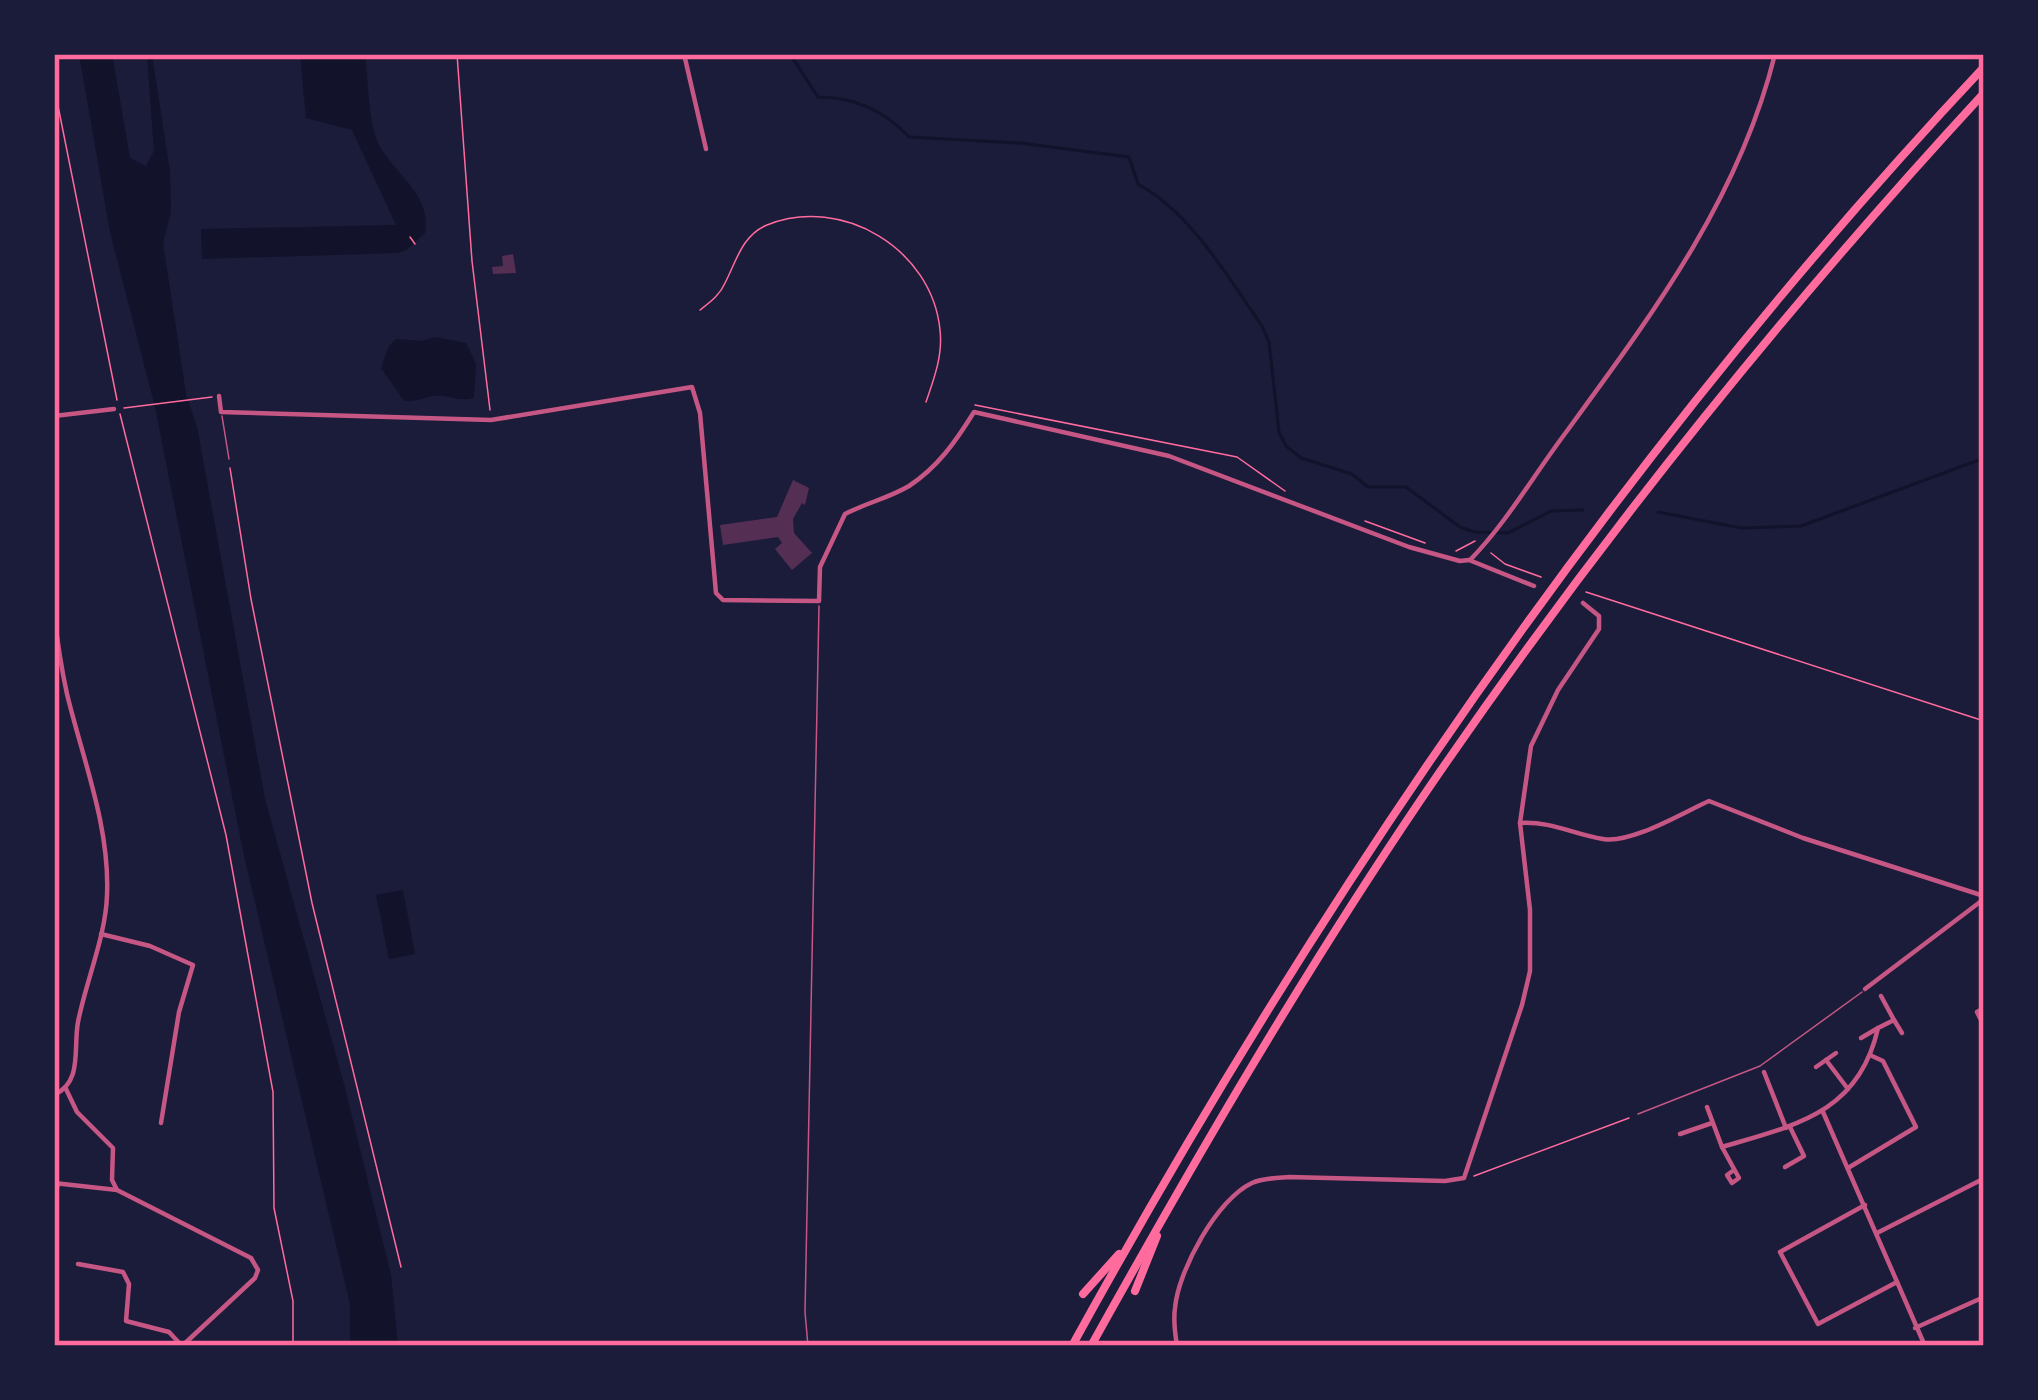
<svg xmlns="http://www.w3.org/2000/svg" width="2038" height="1400" font-family="'DejaVu Sans',sans-serif">
	<style>
		.water { fill: #12122b }
		.lines { fill: none; stroke-linecap: round; stroke-linejoin: round }
		.stream { stroke: #12122b; stroke-width: 3 }
		.building { fill: #542f53 }
		.path { stroke: #ff6b9d; stroke-width: 1.5 }
		.service { stroke: #c65784; stroke-width: 1.5 }
		.minor { stroke: #c65784; stroke-width: 4.5 }
		.motorway { stroke: #ff6b9d; stroke-width: 8 }
		.neatline { fill: none; stroke: #ff6b9d; stroke-width: 4.5 }
	</style>
	<rect width="100%" height="100%" fill="#1b1b3a"/>
	<!-- water -->
	<g class="water">
		<path d="M79,54H112L130,158L146,166L154,151L147,55H152L170,172L171,212L163,243L186,394L197,427L265,799L344,1084L391,1275L398,1346H350V1304L244,856L155,407L110,232Z"/>
		<path d="M300,54H365C368,79 368,107 374,132C384,170 433,189 425,233L407,250L398,253L202,259L201,229L396,225L352,130L306,118Z"/>
		<path d="M435,337L466,343L476,364L474,398C459,402 448,394 434,396C421,398 418,402 404,401L381,368L389,346L396,339L422,341Z"/>
		<path d="M403,890L415,954L389,959L376,895Z"/>
	</g>
	<g class="lines">
		<!-- stream -->
		<g class="stream">
			<path d="M790,54L818,97C855,97 884,110 909,137L1020,143L1129,157L1138,184C1191,213 1228,277 1262,326L1269,342L1279,432L1286,446L1301,458L1352,474L1368,487H1406L1460,527L1474,532L1508,533L1551,511L1583,510"/>
			<path d="M1658,512L1741,528L1801,526L1984,458"/>
		</g>
	</g>
	<!-- building -->
	<g class="building">
		<path d="M513,254L516,273L493,274L492,267L503,266L502,256Z"/>
		<path d="M793,480L809,488L805,505L802,503L793,519L794,533L812,553L792,570L775,549L782,543L778,537L723,545L720,525L777,517Z"/>
	</g>
	<g class="lines">
		<!-- path -->
		<g class="path">
			<path d="M457,54L472,261L490,410"/>
			<path d="M54,86L117,400"/>
			<path d="M410,237L415,244"/>
			<path d="M700,310C710,302 720,295 725,283C736,262 742,235 767,225C842,195 932,249 940,330C943,355 934,379 926,402"/>
			<path d="M975,405L1237,457L1285,491"/>
			<path d="M124,408L212,397"/>
			<path d="M120,414L226,835L273,1092L274,1208L293,1301V1346"/>
			<path d="M230,468L251,599L312,903L401,1267"/>
			<path d="M1365,521L1425,543"/>
			<path d="M1456,551L1475,541"/>
			<path d="M1491,553L1505,564L1541,577"/>
			<path d="M1586,592L1984,721"/>
			<path d="M1474,1176L1629,1118"/>
		</g>
		<!-- service -->
		<g class="service">
			<path d="M222,416L229,459"/>
			<path d="M1638,1114L1760,1066L1862,992"/>
			<path d="M808,1346L805,1312L819,606"/>
		</g>
		<!-- minor -->
		<g class="minor">
			<path d="M684,54L706,149"/>
			<path d="M219,396L221,412L491,420L692,387L700,413L716,593L723,600L819,601L820,567L845,514C866,503 889,498 909,486C938,467 956,441 974,412L1169,456L1409,547L1460,561L1469,560L1534,586"/>
			<path d="M54,416L114,409"/>
			<path d="M1471,559C1506,523 1534,475 1564,435C1651,316 1739,200 1775,54"/>
			<path d="M54,611C57,639 61,667 67,694C83,760 110,827 107,895C106,935 86,981 78,1022C73,1049 83,1082 54,1095"/>
			<path d="M1520,823C1551,821 1573,834 1603,839C1631,844 1682,813 1709,801L1803,838L1984,896"/>
			<path d="M101,934L150,946L193,965L179,1012L161,1123"/>
			<path d="M1865,989L1984,899"/>
			<path d="M1984,1008L1977,1012L1984,1026"/>
			<path d="M1894,1020L1902,1033"/>
			<path d="M1861,1038L1878,1028"/>
			<path d="M1826,1060L1848,1089"/>
			<path d="M1816,1067L1836,1053"/>
			<path d="M1764,1072L1786,1128"/>
			<path d="M66,1089L77,1112L113,1148L112,1180L117,1190L251,1258L258,1270L255,1278L182,1346L169,1332L126,1321L129,1284L123,1272L78,1264"/>
			<path d="M1707,1107L1722,1147C1796,1125 1859,1113 1878,1028L1894,1020L1881,996"/>
			<path d="M1823,1112L1925,1346"/>
			<path d="M1680,1134L1712,1123"/>
			<path d="M1722,1147L1739,1178L1732,1183L1727,1175L1734,1170"/>
			<path d="M1785,1167L1804,1156L1790,1127"/>
			<path d="M1848,1168L1916,1127L1883,1061L1872,1056"/>
			<path d="M54,1183L117,1190"/>
			<path d="M54,1197L58,1184"/>
			<path d="M1865,1205L1780,1252L1818,1324L1897,1282"/>
			<path d="M1877,1233L1979,1181"/>
			<path d="M1915,1328L1984,1297"/>
			<path d="M1177,1346C1175,1333 1173,1321 1175,1308C1178,1271 1217,1199 1252,1183C1263,1178 1276,1178 1289,1177L1445,1181L1464,1178L1522,1005L1530,971V910L1520,823L1531,746L1558,690L1599,629V616L1583,603"/>
		</g>
		<!-- motorway -->
		<g class="motorway">
			<path d="M1135,1291L1157,1236"/>
			<path d="M1083,1294L1119,1254"/>
			<path d="M1072,1346C1325,886 1623,451 1984,67"/>
			<path d="M1091,1346C1195,1159 1304,972 1424,795C1593,547 1781,313 1984,93"/>
		</g>
	</g>
	<!-- border -->
	<rect width="2038" height="1400" fill="none" stroke="#1b1b3a" stroke-width="114"/>
	<rect x="57" y="57" width="1924" height="1286" class="neatline"/>
</svg>
